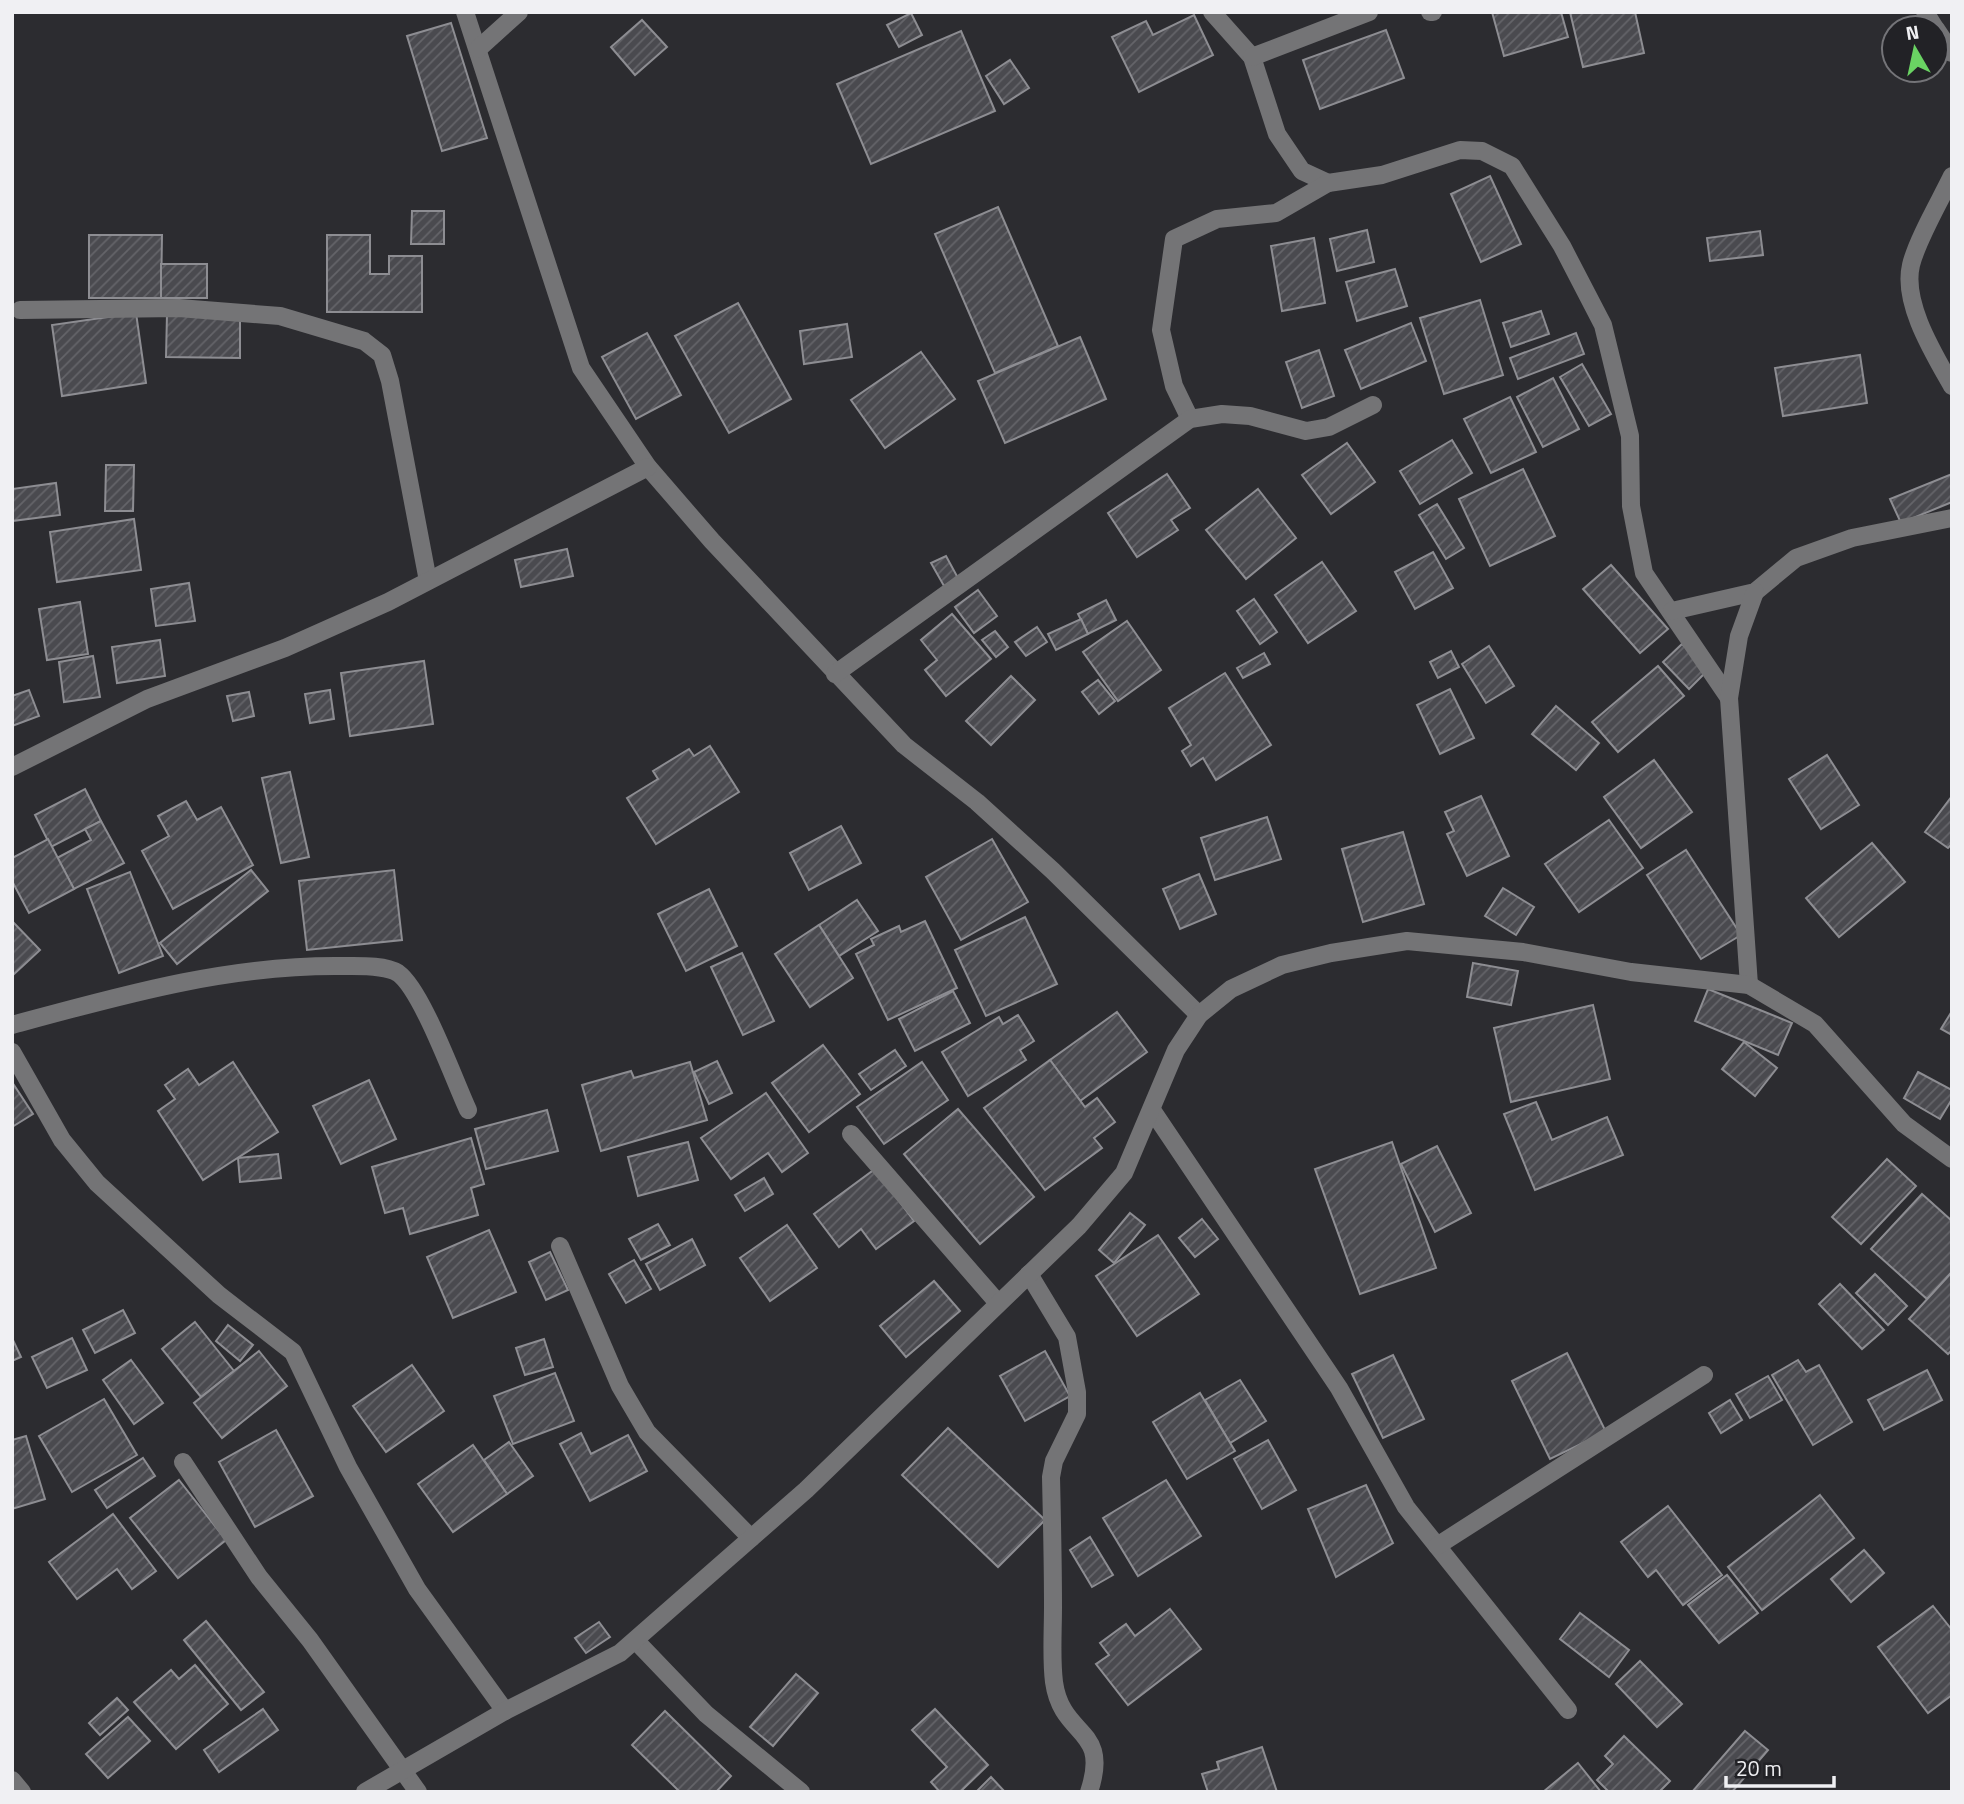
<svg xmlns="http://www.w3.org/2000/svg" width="1964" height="1804" font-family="'Titillium Web',sans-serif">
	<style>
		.building { fill: url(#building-hatch); stroke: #8d8d92; stroke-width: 2 }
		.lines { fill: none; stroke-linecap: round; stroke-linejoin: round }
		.minor { stroke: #747476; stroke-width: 18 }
	</style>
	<defs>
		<pattern id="building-hatch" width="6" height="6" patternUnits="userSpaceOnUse" patternTransform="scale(1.75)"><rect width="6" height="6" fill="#4a4a4f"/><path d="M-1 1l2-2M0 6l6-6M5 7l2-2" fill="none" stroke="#646469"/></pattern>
	</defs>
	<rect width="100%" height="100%" fill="#2c2c30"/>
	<!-- building -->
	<g class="building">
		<path d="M1492,12H1561L1568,37L1504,56Z"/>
		<path d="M1570,12H1635L1644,53L1583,67Z"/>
		<path d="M911,13L922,35L899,47L887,25Z"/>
		<path d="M1194,15L1213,55L1139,92L1112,37L1146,21L1153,35Z"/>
		<path d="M642,20L667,47L635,75L611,47Z"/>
		<path d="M451,23L487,138L442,151L407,36Z"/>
		<path d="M1386,30L1404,78L1320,109L1303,60Z"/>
		<path d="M961,31L995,111L871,164L837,84Z"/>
		<path d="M1010,60L1029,88L1004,104L986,76Z"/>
		<path d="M1490,176L1521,244L1481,262L1451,194Z"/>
		<path d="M998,207L1058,346L995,373L935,234Z"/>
		<path d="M412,211H444V244H411Z"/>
		<path d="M1367,230L1374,262L1337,271L1330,239Z"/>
		<path d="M1760,231L1763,255L1710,261L1707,238Z"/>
		<path d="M89,235H162L161,298H89Z"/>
		<path d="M327,235H370V274H389V256H422V312H327Z"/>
		<path d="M1314,238L1325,303L1282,311L1271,246Z"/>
		<rect x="161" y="264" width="46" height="34"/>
		<path d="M1395,269L1407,306L1357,321L1346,282Z"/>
		<path d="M1480,300L1503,375L1444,394L1420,318Z"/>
		<path d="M738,303L791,399L729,433L675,336Z"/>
		<path d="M1541,311L1549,334L1511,347L1503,323Z"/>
		<path d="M136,313L146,383L62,396L52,325Z"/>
		<path d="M167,314L240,316V358L166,357Z"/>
		<path d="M1411,323L1426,361L1361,389L1345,350Z"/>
		<path d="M847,324L852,357L804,364L800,331Z"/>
		<path d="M647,333L681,395L636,419L602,357Z"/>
		<path d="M1576,333L1584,354L1518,379L1510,358Z"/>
		<path d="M1080,337L1106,399L1005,443L978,381Z"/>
		<path d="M1319,350L1334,396L1302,408L1286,362Z"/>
		<path d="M921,352L955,399L885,448L851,400Z"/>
		<path d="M1860,355L1867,403L1783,416L1775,368Z"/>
		<path d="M1582,364L1611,414L1589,426L1560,377Z"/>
		<path d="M1553,378L1579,429L1543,447L1517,397Z"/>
		<path d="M1510,397L1536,452L1491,473L1464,419Z"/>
		<path d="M1452,440L1472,473L1420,504L1400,471Z"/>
		<path d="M1347,443L1375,482L1331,514L1302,475Z"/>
		<path d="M106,465H134L133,511H105Z"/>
		<path d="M1523,469L1555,536L1490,566L1459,499Z"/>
		<path d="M1167,474L1190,508L1171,520L1178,530L1137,557L1108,513Z"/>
		<path d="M1952,474V502L1901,523L1890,499Z"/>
		<path d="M56,483L60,515L12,521V489Z"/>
		<path d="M1258,489L1296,538L1246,579L1206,530Z"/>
		<path d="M1437,504L1464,548L1446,559L1419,515Z"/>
		<path d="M134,519L141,570L57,582L50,532Z"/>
		<path d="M567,549L573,576L521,587L515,560Z"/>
		<path d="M1433,552L1453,588L1415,609L1395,572Z"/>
		<path d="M946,556L958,578L944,586L931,563Z"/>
		<path d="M1322,562L1356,611L1308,643L1275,595Z"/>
		<path d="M1611,565L1668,629L1640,653L1583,589Z"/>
		<path d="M189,583L195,621L156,626L151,589Z"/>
		<path d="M978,590L997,616L974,633L955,607Z"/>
		<path d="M1254,599L1277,632L1260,644L1237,611Z"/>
		<path d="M1106,600L1116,620L1088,634L1078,614Z"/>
		<path d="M80,602L88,654L47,660L39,609Z"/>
		<path d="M952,614L991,659L946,696L925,670L937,660L921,640Z"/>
		<path d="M1081,619L1088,634L1056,650L1048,634Z"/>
		<path d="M1127,621L1161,670L1118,701L1083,652Z"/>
		<path d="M1037,627L1047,642L1026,656L1015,642Z"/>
		<path d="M995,631L1008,647L996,657L982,640Z"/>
		<path d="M160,640L165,676L117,683L112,647Z"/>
		<path d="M1682,644L1708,670L1689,689L1663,662Z"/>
		<path d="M1489,646L1514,686L1486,703L1462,664Z"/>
		<path d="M1451,651L1459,667L1438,678L1430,662Z"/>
		<path d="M1264,653L1270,664L1243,678L1237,668Z"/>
		<path d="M93,656L100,697L64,702L59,662Z"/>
		<path d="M424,661L433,724L350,736L341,673Z"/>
		<path d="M1658,666L1684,696L1618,752L1592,722Z"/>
		<path d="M1225,673L1271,745L1216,780L1203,758L1191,766L1182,751L1191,745L1169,708Z"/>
		<path d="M1011,676L1035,700L991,745L966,721Z"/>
		<path d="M1098,680L1115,701L1099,714L1082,692Z"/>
		<path d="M1450,689L1474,738L1440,754L1417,705Z"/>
		<path d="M29,690L39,716L12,726V696Z"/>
		<path d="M330,690L334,719L310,723L305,694Z"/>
		<path d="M249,692L254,716L233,721L227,696Z"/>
		<path d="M1556,706L1599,743L1576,770L1532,734Z"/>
		<path d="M710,746L739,792L656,844L627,798L658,779L653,771L689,749L694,756Z"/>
		<path d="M1827,755L1859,805L1821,829L1789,779Z"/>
		<path d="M1654,760L1692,812L1641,848L1604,797Z"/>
		<path d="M290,772L309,857L281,863L262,778Z"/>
		<path d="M85,789L101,821L51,847L35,815Z"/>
		<path d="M1481,796L1509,856L1467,876L1447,834L1454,831L1445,812Z"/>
		<path d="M1952,796V844L1948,848L1925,832Z"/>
		<path d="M186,801L197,820L221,807L253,865L173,909L142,851L169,836L158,816Z"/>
		<path d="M1267,817L1281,859L1215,880L1201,838Z"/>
		<path d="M1609,820L1643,868L1579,912L1545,864Z"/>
		<path d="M101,821L124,863L74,889L57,858L91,840L85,829Z"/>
		<path d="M841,826L861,863L809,890L790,853Z"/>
		<path d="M1403,832L1424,904L1363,922L1342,849Z"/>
		<path d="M48,839L74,889L29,913L12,881V858Z"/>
		<path d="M992,839L1028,902L961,940L926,877Z"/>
		<path d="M1872,843L1905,882L1839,937L1806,898Z"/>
		<path d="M1686,850L1741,935L1701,959L1647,875Z"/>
		<path d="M251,870L268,891L177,964L160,943Z"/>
		<path d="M394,870L402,940L307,950L299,881Z"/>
		<path d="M130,872L163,956L119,973L87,889Z"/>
		<path d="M1199,874L1216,914L1180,929L1163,889Z"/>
		<path d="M1503,888L1534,907L1516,935L1485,916Z"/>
		<path d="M709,889L737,946L686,971L658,914Z"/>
		<path d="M857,900L878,931L839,956L819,925Z"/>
		<path d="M1025,917L1057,984L986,1016L955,950Z"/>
		<path d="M12,921L40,950L12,976Z"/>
		<path d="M925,921L957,988L888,1020L856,954L874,945L871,939L899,926L901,932Z"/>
		<path d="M819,925L853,978L810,1007L775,954Z"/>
		<path d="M742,953L774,1021L743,1035L711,967Z"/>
		<path d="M1473,963L1518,971L1511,1005L1467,997Z"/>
		<path d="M1708,989L1792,1023L1778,1055L1695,1021Z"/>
		<path d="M953,991L970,1023L915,1051L899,1019Z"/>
		<path d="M1593,1005L1610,1079L1511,1102L1494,1028Z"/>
		<path d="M1952,1011V1035L1941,1029Z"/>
		<path d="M1117,1012L1147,1052L1080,1101L1050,1060Z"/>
		<path d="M1018,1015L1034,1041L1020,1050L1026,1060L968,1096L942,1052L999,1017L1003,1024Z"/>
		<path d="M1744,1042L1777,1068L1755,1096L1722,1069Z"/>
		<path d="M823,1045L860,1094L809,1132L772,1083Z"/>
		<path d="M895,1050L906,1066L871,1090L859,1074Z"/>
		<path d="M1050,1060L1085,1107L1097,1098L1115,1122L1094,1138L1102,1148L1045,1190L984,1108Z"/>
		<path d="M717,1061L732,1093L709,1104L694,1072Z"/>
		<path d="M233,1062L278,1132L203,1180L158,1111L175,1099L165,1085L188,1069L199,1085Z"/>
		<path d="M690,1062L707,1120L601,1151L582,1085L631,1071L634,1078Z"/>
		<path d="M922,1062L948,1100L884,1144L857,1107Z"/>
		<path d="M1918,1072L1952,1090V1099L1940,1119L1904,1098Z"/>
		<path d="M369,1080L396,1139L341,1164L313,1106Z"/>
		<path d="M12,1082L33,1114L12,1127Z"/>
		<path d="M766,1093L808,1153L782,1172L768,1153L731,1179L701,1138Z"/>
		<path d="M1536,1102L1552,1140L1607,1117L1623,1155L1535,1190L1504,1114Z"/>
		<path d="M958,1109L1034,1197L980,1244L904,1154Z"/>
		<path d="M547,1110L558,1151L486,1169L475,1129Z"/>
		<path d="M471,1138L484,1184L471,1188L478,1215L410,1234L403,1208L385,1213L372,1167Z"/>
		<path d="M688,1142L698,1180L638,1196L628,1157Z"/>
		<path d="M1392,1142L1436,1268L1360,1294L1315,1169Z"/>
		<path d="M1437,1146L1471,1213L1435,1232L1401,1164Z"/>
		<path d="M278,1154L281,1178L240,1182L238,1158Z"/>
		<path d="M1887,1159L1916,1186L1861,1244L1832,1217Z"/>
		<path d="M875,1169L914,1221L876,1249L861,1229L839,1247L814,1214Z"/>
		<path d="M764,1178L773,1194L745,1211L735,1195Z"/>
		<path d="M1922,1194L1952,1221V1272L1927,1299L1871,1249Z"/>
		<path d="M1130,1213L1145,1225L1114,1263L1099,1250Z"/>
		<path d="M1202,1219L1218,1239L1195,1257L1179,1238Z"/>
		<path d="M658,1224L670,1245L641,1260L629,1239Z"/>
		<path d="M787,1225L817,1268L770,1301L740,1258Z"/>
		<path d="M489,1230L516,1292L453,1318L427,1257Z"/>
		<path d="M1158,1235L1199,1294L1137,1336L1096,1276Z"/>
		<path d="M692,1239L705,1265L660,1290L646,1264Z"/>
		<path d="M550,1252L568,1290L546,1300L529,1262Z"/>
		<path d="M634,1260L651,1289L626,1303L609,1274Z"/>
		<path d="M1952,1272V1350L1948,1354L1909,1319Z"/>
		<path d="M1875,1274L1907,1306L1888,1325L1856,1293Z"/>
		<path d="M934,1281L960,1311L906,1357L880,1326Z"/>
		<path d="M1840,1284L1884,1330L1862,1349L1819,1304Z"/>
		<path d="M123,1310L135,1333L95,1353L83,1330Z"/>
		<path d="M195,1322L234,1371L201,1397L162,1349Z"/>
		<path d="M228,1325L253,1345L240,1361L216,1341Z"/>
		<path d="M12,1338L21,1357L12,1361Z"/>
		<path d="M72,1338L87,1370L47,1388L32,1357Z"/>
		<path d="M544,1339L553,1367L525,1375L516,1348Z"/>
		<path d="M259,1351L287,1386L222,1438L194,1403Z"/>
		<path d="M1045,1351L1070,1396L1025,1421L1000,1376Z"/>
		<path d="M1567,1353L1606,1432L1550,1459L1512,1381Z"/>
		<path d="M1393,1355L1424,1419L1383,1438L1352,1374Z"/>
		<path d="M131,1360L163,1403L134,1424L103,1380Z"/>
		<path d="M1798,1360L1806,1372L1819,1365L1852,1422L1813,1445L1772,1375Z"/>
		<path d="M412,1365L444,1411L386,1452L353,1406Z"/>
		<path d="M1927,1370L1942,1400L1884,1430L1868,1400Z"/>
		<path d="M555,1373L574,1421L513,1444L494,1396Z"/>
		<path d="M1768,1376L1782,1400L1750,1418L1736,1394Z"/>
		<path d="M1240,1380L1266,1421L1230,1443L1205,1400Z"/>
		<path d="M1200,1393L1235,1451L1187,1479L1153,1422Z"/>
		<path d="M104,1399L137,1455L72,1492L39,1436Z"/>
		<path d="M1730,1400L1742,1420L1721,1433L1709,1413Z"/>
		<path d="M948,1428L1045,1520L998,1567L902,1475Z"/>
		<path d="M276,1430L313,1496L255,1527L219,1462Z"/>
		<path d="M581,1433L591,1454L628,1435L647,1471L590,1501L560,1444Z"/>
		<path d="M26,1436L45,1499L12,1509V1440Z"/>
		<path d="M1268,1440L1296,1490L1262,1509L1234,1459Z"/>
		<path d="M509,1442L533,1476L507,1494L484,1460Z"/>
		<path d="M473,1445L507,1494L453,1532L418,1484Z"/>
		<path d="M143,1458L155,1476L107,1508L95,1490Z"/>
		<path d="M179,1480L226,1540L178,1578L130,1518Z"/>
		<path d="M1166,1480L1201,1536L1138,1576L1103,1518Z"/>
		<path d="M1366,1485L1393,1543L1336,1577L1308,1509Z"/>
		<path d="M1820,1495L1854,1538L1762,1610L1728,1567Z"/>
		<path d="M1668,1506L1722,1575L1683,1605L1656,1570L1648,1577L1621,1542Z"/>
		<path d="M113,1514L156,1571L132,1589L117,1569L77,1599L49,1562Z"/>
		<path d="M1090,1537L1113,1575L1092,1587L1070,1550Z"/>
		<path d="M1864,1550L1884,1573L1851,1602L1831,1579Z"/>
		<path d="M1727,1575L1758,1613L1719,1643L1688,1605Z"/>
		<path d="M1933,1606L1952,1630V1695L1928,1713L1878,1647Z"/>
		<path d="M1170,1609L1201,1649L1128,1705L1096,1664L1109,1655L1100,1643L1126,1624L1135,1636Z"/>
		<path d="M1580,1613L1629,1650L1609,1677L1560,1639Z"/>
		<path d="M206,1621L264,1692L241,1710L184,1640Z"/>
		<path d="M599,1622L610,1637L586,1653L575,1638Z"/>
		<path d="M1640,1661L1682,1704L1657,1727L1616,1684Z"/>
		<path d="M195,1665L228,1704L176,1749L134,1702L171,1670L179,1679Z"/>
		<path d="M796,1674L818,1693L773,1746L750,1727Z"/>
		<path d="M117,1698L128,1710L100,1735L89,1723Z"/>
		<path d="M263,1709L278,1730L219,1772L204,1750Z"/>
		<path d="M935,1709L988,1765L960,1792H940L931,1782L947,1767L912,1730Z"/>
		<path d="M665,1711L731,1776L716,1792H680L632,1745Z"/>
		<path d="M128,1717L150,1741L108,1778L86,1754Z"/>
		<path d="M1745,1731L1768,1750L1732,1792H1692Z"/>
		<path d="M1624,1736L1670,1781L1659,1792H1609L1597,1780L1613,1764L1605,1756Z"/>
		<path d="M1262,1747L1277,1792H1208L1202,1774L1219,1769L1217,1762Z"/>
		<path d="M1578,1763L1601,1792H1543Z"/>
		<path d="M991,1777L1005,1792H976Z"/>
	</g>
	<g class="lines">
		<!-- minor -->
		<g class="minor">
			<path d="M465,12L581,368L648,467L712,541L904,745L977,802L1053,871L1199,1015"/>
			<path d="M1212,12L1252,57L1277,134L1302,171L1328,183"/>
			<path d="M1430,12H1433"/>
			<path d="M1925,12L1935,28"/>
			<path d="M1936,29L1952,53"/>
			<path d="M478,49L519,12"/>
			<path d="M1252,57L1369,12"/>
			<path d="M1952,176C1940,201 1917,240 1911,265C1902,303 1934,354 1952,386"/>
			<path d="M20,310L179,308L280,316L364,341L382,355L390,381L428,581"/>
			<path d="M1190,419L1174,386L1161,330L1174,239L1217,219L1276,213L1328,183L1382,175L1460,150L1482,151L1512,166L1562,246L1603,325L1630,436L1631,506L1644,573L1729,698"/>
			<path d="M1672,611L1755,592L1796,558L1852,538L1952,518"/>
			<path d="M835,674L1190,419L1222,414L1250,416L1306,431L1329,427L1373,405"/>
			<path d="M12,767L147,699L285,648L388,602L648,467"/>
			<path d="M1749,985L1729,698L1739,636L1755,592"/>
			<path d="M12,1025C122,995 231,964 345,966C360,966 385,965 398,973C422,990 454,1080 468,1110"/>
			<path d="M12,1052L62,1140L97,1183L219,1295L293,1352L348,1467L417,1589L505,1711"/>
			<path d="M1152,1110L1339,1388L1406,1507L1568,1710"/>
			<path d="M851,1134L998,1303"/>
			<path d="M560,1246L620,1386L647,1432L751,1538"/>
			<path d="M1029,1274L1067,1337L1077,1392V1414L1054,1461L1051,1477C1052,1520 1053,1564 1053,1607C1053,1632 1051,1658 1054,1682C1062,1739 1111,1726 1089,1792"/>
			<path d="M183,1462L259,1577L310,1640L418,1792"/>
			<path d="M1437,1546L1704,1375"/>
			<path d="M636,1641L706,1714L801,1792"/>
			<path d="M12,1780L22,1792"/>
			<path d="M365,1792L505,1711L620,1653L806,1490L1079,1226L1124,1173L1176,1050L1199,1015L1231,989L1282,965L1331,953L1407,941L1523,952L1631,972L1749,985L1815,1024L1904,1124L1952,1159"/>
		</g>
	</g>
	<!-- border -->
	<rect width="1964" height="1804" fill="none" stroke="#f0f0f3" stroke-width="28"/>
	<!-- north arrow -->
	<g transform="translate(1915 49) rotate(351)"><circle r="33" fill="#222226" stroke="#747478" stroke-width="2"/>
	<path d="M0-5L12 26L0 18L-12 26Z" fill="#6ad363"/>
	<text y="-10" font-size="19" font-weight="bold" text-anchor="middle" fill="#f0f0f3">N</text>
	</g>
	<!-- scale -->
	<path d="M1726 1776v10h108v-10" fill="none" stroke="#f0f0f3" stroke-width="3.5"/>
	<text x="1736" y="1776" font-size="21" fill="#f0f0f3" stroke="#222226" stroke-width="5" paint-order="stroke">20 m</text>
</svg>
